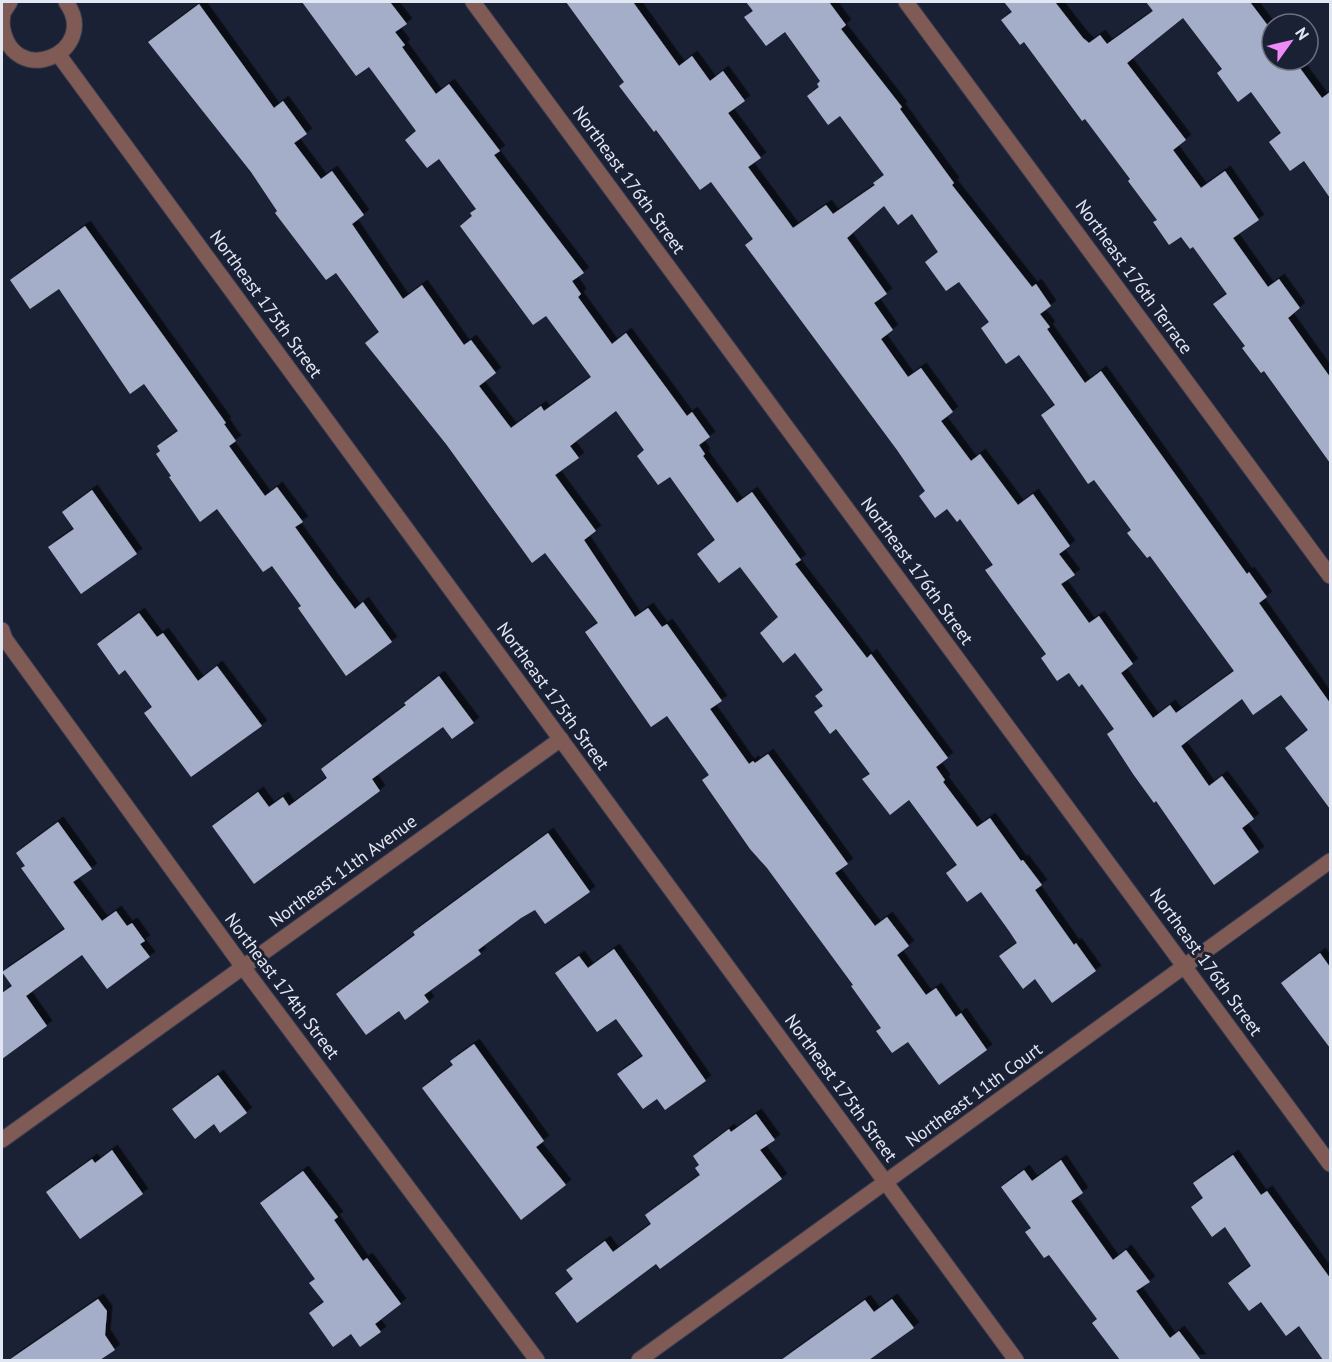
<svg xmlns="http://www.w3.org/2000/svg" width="1332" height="1362" font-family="'PT Sans',sans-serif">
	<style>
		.building { fill: #a5aec8; fill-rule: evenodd; filter: url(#shadow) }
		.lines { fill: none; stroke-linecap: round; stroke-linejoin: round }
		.minor-casing { stroke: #373d50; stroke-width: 17 }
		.tertiary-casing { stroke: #373d50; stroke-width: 17 }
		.minor { stroke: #805a55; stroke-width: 15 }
		.tertiary { stroke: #805a55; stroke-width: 15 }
		.labels { text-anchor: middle; stroke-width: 6; stroke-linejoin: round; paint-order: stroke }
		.street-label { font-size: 18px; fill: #e2e7f4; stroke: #1b2135 }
	</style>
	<defs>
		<filter id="shadow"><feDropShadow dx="5.5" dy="-5.5" stdDeviation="0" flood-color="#0009"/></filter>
	</defs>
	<rect width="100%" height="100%" fill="#1b2135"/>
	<!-- building -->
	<g class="building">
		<path d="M302,2H390L407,24L395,32L405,45L402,47L436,94L449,84L500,151L494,155L584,273L572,281L581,294L578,297L612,344L626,333L687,416L692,412L710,437L699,445L705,454L703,456L737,503L752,492L801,560L795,564L867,658L871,654L948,758L936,767L945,780L943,782L977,827L990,818L1021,861L1023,860L1042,885L1035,890L1074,945L1076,943L1096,971L1052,1003L1035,979L1023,989L999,956L1017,943L1009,931L981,892L967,902L946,873L957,865L909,800L890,815L862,779L870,774L836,729L830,734L814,712L823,706L815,696L823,690L795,653L783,663L760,633L778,617L740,567L719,583L697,554L715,540L670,477L658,485L637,456L644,450L616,411L570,446L579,458L555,475L596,531L584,540L635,617L648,608L662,627L667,624L722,701L710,709L749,764L753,761L755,763L768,754L848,864L835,873L875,926L887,917L909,946L897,955L926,995L936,988L956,1017L961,1013L987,1050L939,1085L908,1042L892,1053L876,1031L881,1028L851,986L853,985L767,868L750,849L702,780L709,775L667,716L651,727L585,632L598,623L545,553L532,563L446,444L365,343L379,332L336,273L326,280L275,213L277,211L251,172L148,42L199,4L274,108L283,101L307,134L294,143L321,179L332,171L364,215L352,224L403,299L422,285L464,345L471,340L496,373L479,386L511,428L541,406L544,411L591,377L546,316L533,325L460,226L472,216L470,213L476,209L439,159L427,168L405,140L416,131L369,67L356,76Z"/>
		<path d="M566,2H633L679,66L692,56L710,81L723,71L745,101L728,113L761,158L748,167L793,228L826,205L833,214L875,185L873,183L884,175L840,116L828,125L807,96L819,87L817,84L820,81L785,32L766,46L744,17L753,11L746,2H829L846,25L841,29L902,107L900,109L954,183L952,185L1032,287L1036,284L1051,306L1040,314L1050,327L1047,329L1085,383L1101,371L1247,574L1249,572L1267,597L1259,603L1330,703V809L1285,748L1308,730L1281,695L1253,715L1242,699L1181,746L1209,786L1222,776L1254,819L1242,828L1259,852L1214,885L1156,801L1154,803L1133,774L1107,734L1114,729L1082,684L1079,687L1069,673L1057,681L1041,658L1046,654L985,570L993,565L960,519L957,522L947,509L935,518L919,496L925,491L897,450L745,245L753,239L711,182L700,190L656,130L654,132L619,86L624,82ZM884,206L898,225L912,214L938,252L925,262L946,291L959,282L989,322L981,328L1006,364L1019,355L1055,405L1041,415L1088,484L1094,480L1131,530L1127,533L1147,558L1150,556L1234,671L1176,713L1170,705L1153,718L1121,673L1133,664L1099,616L1089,623L1061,584L1075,575L1059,554L1070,546L1033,494L1018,505L980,454L971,461L941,421L953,412L921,368L908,377L881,339L893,330L874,303L887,294L847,238Z"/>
		<path d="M1004,2H1055L1083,38L1089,43L1100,35L1107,44L1153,11L1146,2H1250L1272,31V60H1294L1322,98L1330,92V198L1304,161L1290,171L1269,142L1281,133L1251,92L1238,102L1217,73L1222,69L1183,18L1127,63L1186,140L1173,150L1201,188L1225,171L1259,220L1233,238L1268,287L1279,279L1300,308L1288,318L1330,377V463L1264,371L1261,373L1251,360L1242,348L1245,346L1213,304L1227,294L1193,247L1190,249L1181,237L1169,245L1153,222L1157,220L1128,181L1130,179L1085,119L1082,121L1024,42L1020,45L1001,20L1012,12Z"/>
		<path d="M85,226L226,423L224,424L236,441L229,446L265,496L277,487L303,522L295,527L334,581L355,609L363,602L392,642L346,676L298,608L301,606L272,566L263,572L217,509L200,522L169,477L171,476L156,454L160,451L157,446L178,431L144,384L130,394L59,289L30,309L10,280Z"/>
		<path d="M92,490L137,554L81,594L48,547L74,529L62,512Z"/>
		<path d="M139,613L157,637L163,633L198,681L217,666L262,726L191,777L144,713L152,707L125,670L119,675L97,644Z"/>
		<path d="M439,676L474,723L452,739L443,727L372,779L380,791L254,884L212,826L258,792L269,807L283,797L289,806L327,778L321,769L406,705L404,703Z"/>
		<path d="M58,822L92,869L73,882L102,921L116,911L127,926L132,923L145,941L140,944L150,957L107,989L82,955L26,996L47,1026L2,1059V993L12,986L2,972L65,929L21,868L25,866L16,853Z"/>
		<path d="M548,833L590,892L545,924L535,910L521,918L478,950L481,954L424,995L429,1002L405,1020L399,1011L366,1035L336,994L415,935L413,932Z"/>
		<path d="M614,949L706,1081L665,1110L657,1099L643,1109L617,1074L643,1056L616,1019L597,1032L555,973L579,956L588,968Z"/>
		<path d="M1320,953L1330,967V1048L1281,983Z"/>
		<path d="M474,1044L544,1141L536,1147L566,1185L521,1220L422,1088L453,1065L450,1061Z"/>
		<path d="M218,1075L247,1113L220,1133L214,1124L195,1139L172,1109Z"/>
		<path d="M756,1114L775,1140L760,1150L782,1179L660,1269L656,1264L577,1323L555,1293L573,1279L566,1270L605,1241L613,1252L651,1224L645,1215L700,1175L695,1168L699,1165L693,1156L729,1129L731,1132Z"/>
		<path d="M112,1150L143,1194L80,1239L46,1192L92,1159L95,1163Z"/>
		<path d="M1233,1155L1261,1195L1267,1191L1330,1278V1360H1323L1299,1326L1286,1336L1261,1302L1249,1311L1228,1283L1251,1266L1225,1227L1212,1237L1191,1207L1203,1198L1193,1183Z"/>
		<path d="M1061,1160L1083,1193L1071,1201L1113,1260L1126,1250L1150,1282L1136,1291L1170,1338L1179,1331L1201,1360H1120L1092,1323L1097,1319L1049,1255L1044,1258L1025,1232L1031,1228L1001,1187L1024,1170L1032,1181Z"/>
		<path d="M303,1171L338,1217L334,1220L363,1261L367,1258L401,1304L375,1324L381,1332L360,1347L351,1334L333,1347L309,1313L324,1302L309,1283L315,1279L260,1203Z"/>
		<path d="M98,1299L107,1311L105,1335L115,1350L100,1360H9Z"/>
		<path d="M892,1299L914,1328L869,1360H781L865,1300L874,1312Z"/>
	</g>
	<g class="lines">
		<!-- minor casing -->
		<g class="minor-casing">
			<g id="minor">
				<path d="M473,2L1330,1164"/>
				<path d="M906,2L1330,576"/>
				<path d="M58,54L1016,1360"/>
				<path d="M2,630L5,639L243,967L537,1360"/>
				<path d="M2,1140L561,739"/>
				<path d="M639,1360L1330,861"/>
			</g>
		</g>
		<!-- tertiary casing -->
		<g class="tertiary-casing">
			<g id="tertiary">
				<path d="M2,24C11,92 102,52 66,2"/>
				<path d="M2,24L3,13L10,2"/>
			</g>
		</g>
		<!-- minor -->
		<use href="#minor" class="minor"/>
		<!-- tertiary -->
		<use href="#tertiary" class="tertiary"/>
	</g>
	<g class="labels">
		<!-- street labels -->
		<g class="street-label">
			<text transform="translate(629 180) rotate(54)" y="6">Northeast 176th Street</text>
			<text transform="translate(1134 277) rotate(54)" y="6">Northeast 176th Terrace</text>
			<text transform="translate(266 304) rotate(54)" y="6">Northeast 175th Street</text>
			<text transform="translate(917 571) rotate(54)" y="6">Northeast 176th Street</text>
			<text transform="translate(553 696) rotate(54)" y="6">Northeast 175th Street</text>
			<text transform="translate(343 871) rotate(-36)" y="6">Northeast 11th Avenue</text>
			<text transform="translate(1206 962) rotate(54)" y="6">Northeast 176th Street</text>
			<text transform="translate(282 986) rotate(53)" y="6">Northeast 174th Street</text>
			<text transform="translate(841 1088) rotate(54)" y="6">Northeast 175th Street</text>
			<text transform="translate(974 1095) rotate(-36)" y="6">Northeast 11th Court</text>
		</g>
	</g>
	<!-- border -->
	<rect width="1332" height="1362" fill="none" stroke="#e2e7f4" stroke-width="6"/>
	<!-- north arrow -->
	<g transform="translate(1290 42) rotate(56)"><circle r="28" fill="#1b2135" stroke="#6b7081" stroke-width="1.5"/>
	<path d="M0-4.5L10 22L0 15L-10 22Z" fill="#ef8bf7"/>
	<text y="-9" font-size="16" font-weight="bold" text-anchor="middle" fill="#e2e7f4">N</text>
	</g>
</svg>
